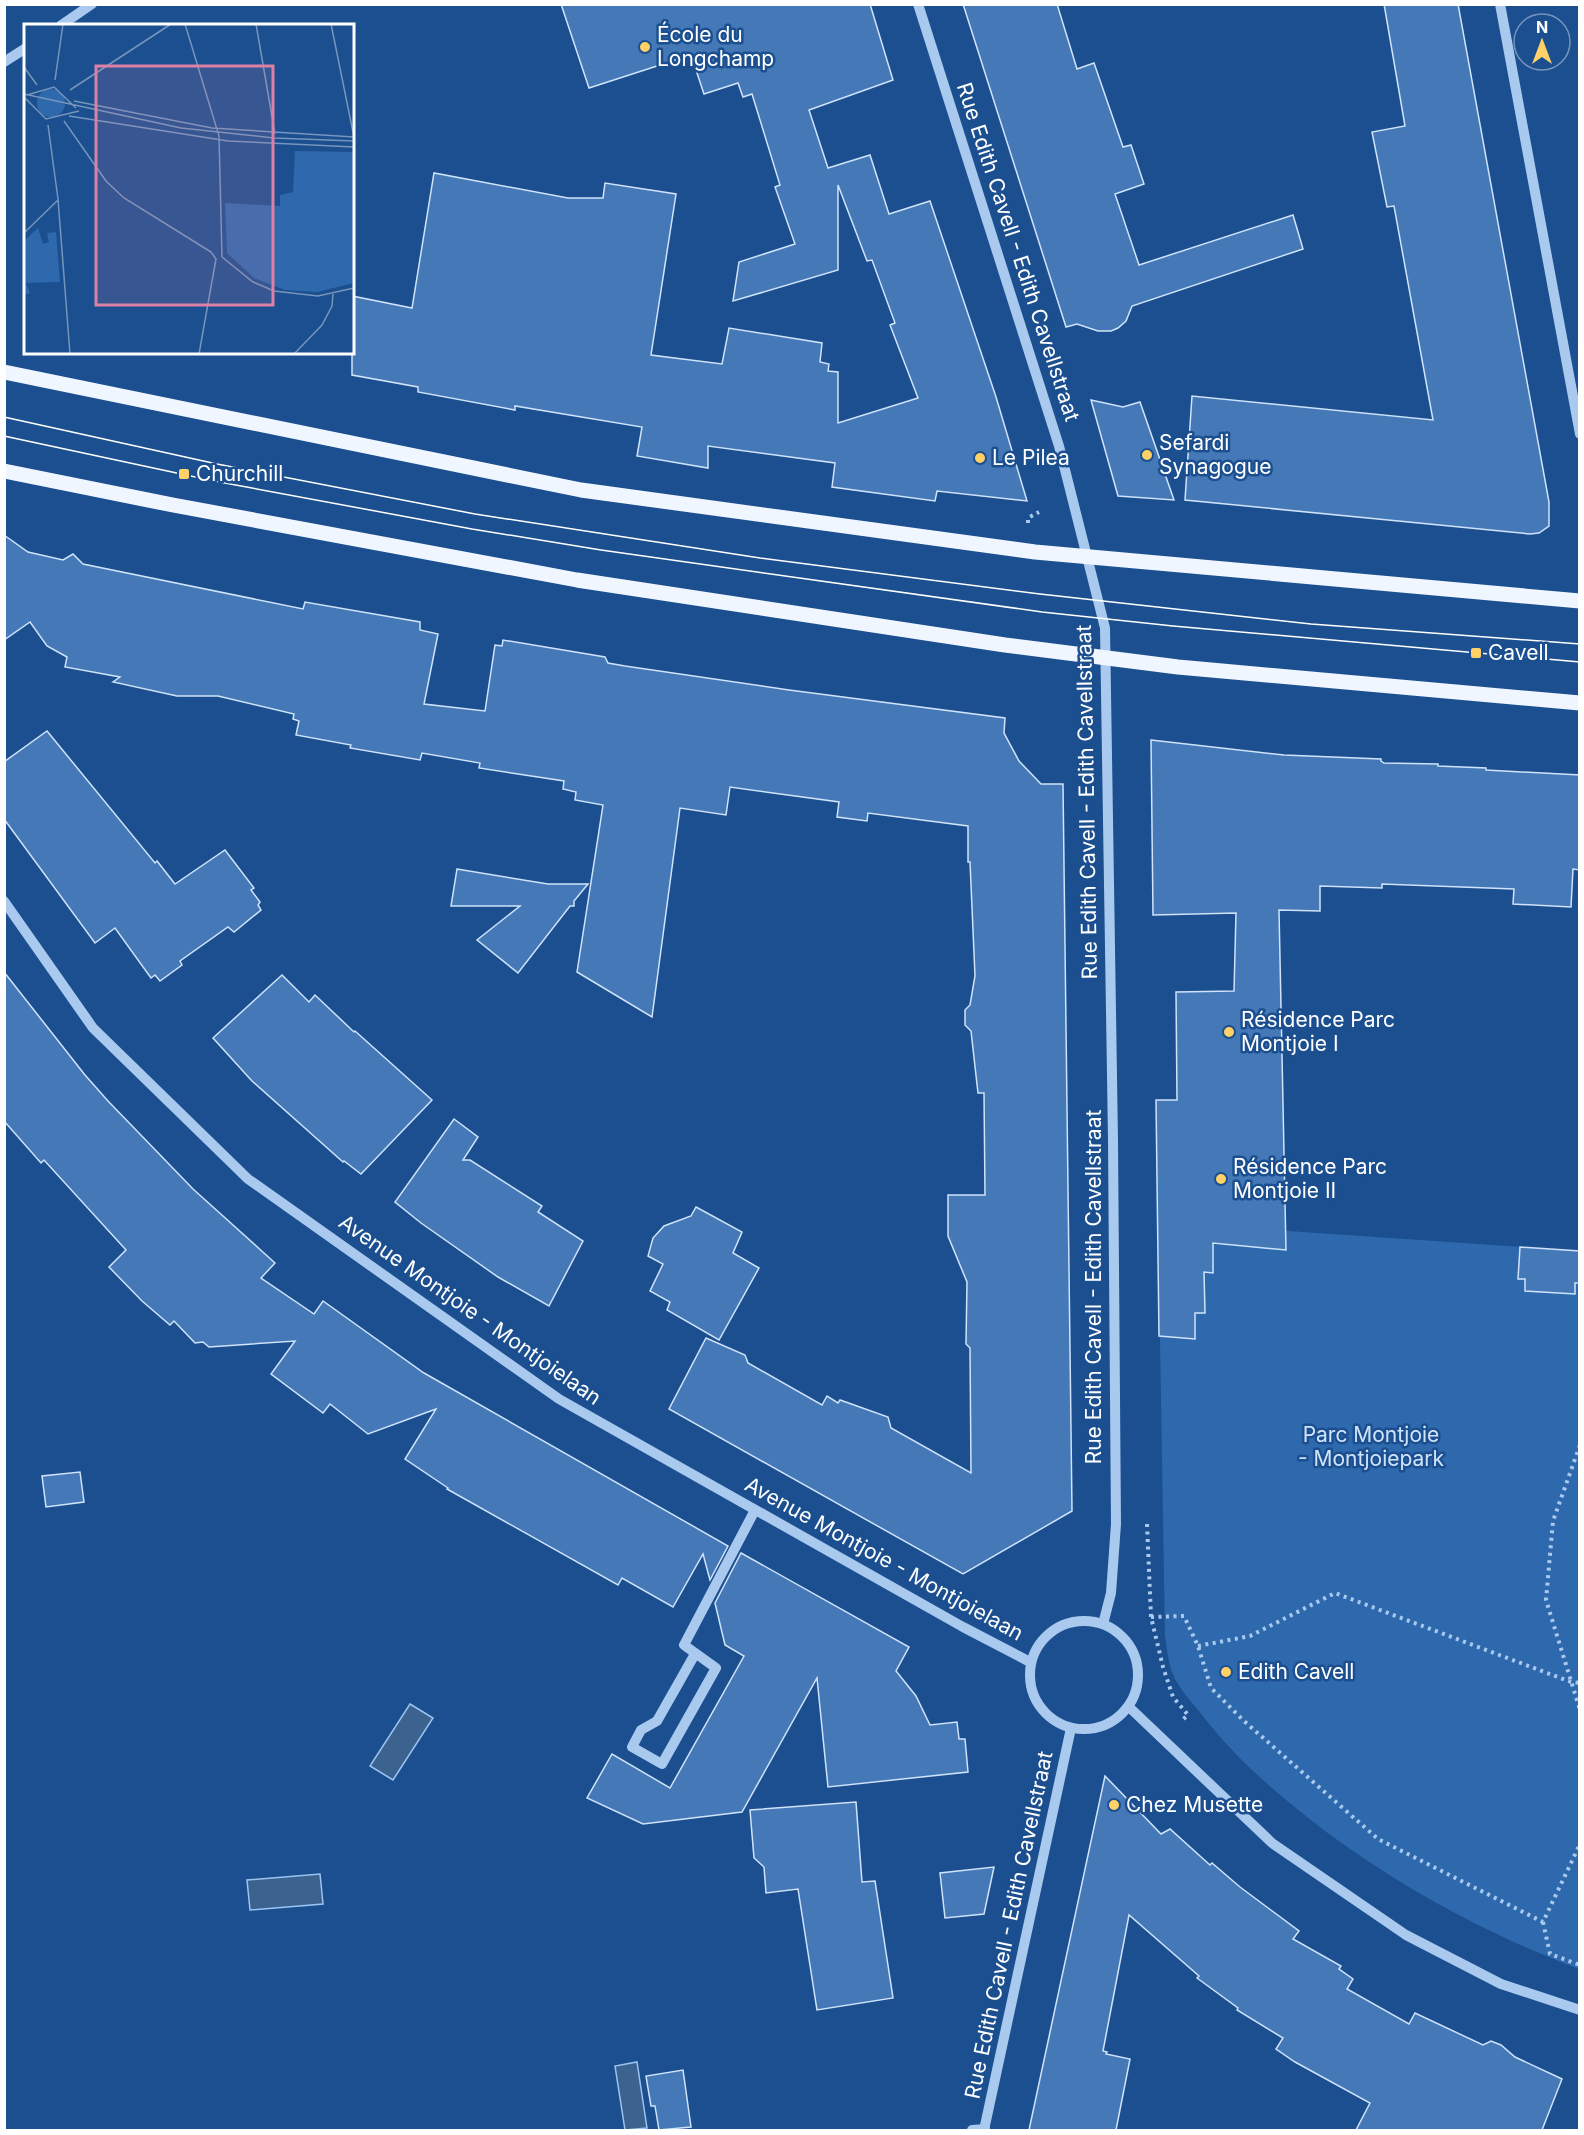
<svg xmlns="http://www.w3.org/2000/svg" width="1584" height="2135" font-family="Inter,sans-serif">
	<style>
		.green { fill: #2e69ad }
		.water { fill: #3c6290; stroke: #9cc4f0; stroke-width: 1.5 }
		.building { fill: #4478b7; stroke: #cfe3fa; stroke-width: 1.5 }
		.lines { fill: none; stroke-linecap: round; stroke-linejoin: round }
		.path { stroke: #a9c9ee; stroke-width: 4; stroke-dasharray: 3 4.5; stroke-linecap: butt }
		.minor { stroke: #a9c9ee; stroke-width: 10 }
		.major { stroke: #f0f6ff; stroke-width: 15 }
		.tram { stroke: #fff; stroke-width: 1.5 }
		.poi-dot { fill: #ffd166; stroke: #1b4f8f; stroke-width: 2 }
		.labels { text-anchor: middle; stroke-width: 5; stroke-linejoin: round; paint-order: stroke }
		.poi-label { font-size: 21px; fill: #fff; stroke: #1b4f8f; text-anchor: start }
		.street-label { font-size: 21px; fill: #fff; stroke: #1b4f8f }
		.park-label { font-size: 21px; fill: #cfe3fa; stroke: #1b4f8f }
		.inset-road { fill: none; stroke: #7695bc; stroke-width: 1.5 }
		.view { fill: #dd80a5; fill-opacity: 0.15; stroke: #dd80a5; stroke-width: 3 }
		.inset-edge { fill: none; stroke: #fff; stroke-width: 3 }
	</style>
	<rect width="100%" height="100%" fill="#1b4f8f"/>
	<!-- green -->
	<path class="green" d="M1158,1222L1579,1251V1969C1487,1934 1405,1890 1325,1831C1282,1798 1240,1763 1206,1720C1195,1705 1178,1689 1172,1672C1168,1661 1167,1648 1165,1636Z"/>
	<!-- water -->
	<g class="water">
		<path d="M410,1704L433,1718L393,1780L370,1766Z"/>
		<path d="M320,1874L323,1904L250,1910L247,1880Z"/>
		<path d="M637,2062L647,2128L625,2130L615,2066Z"/>
	</g>
	<!-- building -->
	<g class="building">
		<path d="M561,4H870L893,80L809,110L828,168L870,155L889,214L930,201L996,397L1027,501L937,491L935,501L832,487L835,463L708,446V468L637,456L642,427L515,406V410L418,392V387L352,375V296L412,308L434,173L568,198H603L605,183L676,194L651,355L722,364L729,328L822,343L820,362L829,364L828,371L838,372V423L918,398L890,325L895,323L872,260L867,261L838,185V270L733,301L739,262L795,244L775,187L780,185L752,94L743,97L738,83L704,94L691,55L589,88Z"/>
		<path d="M963,4H1057L1077,69L1094,63L1123,147L1131,145L1144,184L1115,194L1139,265L1293,215L1303,249L1132,306L1126,321L1118,328L1111,331H1098L1077,324L1066,327Z"/>
		<path d="M1384,4H1458L1549,502V526L1539,533L1530,534L1185,500L1192,396L1433,420L1394,206L1387,207L1372,132L1405,126Z"/>
		<path d="M1091,400L1123,407L1140,402L1174,500L1118,496Z"/>
		<path d="M4,535L28,552L63,560L73,554L83,564L303,609L305,602L420,622V630L438,634L424,704L485,711L495,645L502,646L503,640L605,657L608,663L625,666L789,690L1005,718L1004,733L1019,761L1041,784H1063L1072,1511L963,1574L669,1409L706,1338L745,1355L748,1363L822,1405L827,1396L838,1403L840,1400L888,1417L891,1428L971,1473L970,1348L966,1344L967,1282L948,1236V1195H985L984,1093H978L971,1031L965,1025V1010L970,1005L975,976L970,862H968V826L868,813L867,821L837,817L839,802L730,787L726,815L680,808L652,1017L577,972L603,805L575,800L576,792L563,789L564,781L479,768L480,763L422,753L420,760L350,748L351,745L296,735L299,721L293,719L294,714L218,696H177L113,682L120,677L65,667L67,657L47,646L30,622L4,640Z"/>
		<path d="M47,731L155,863L157,861L175,884L225,850L254,888L251,890L260,902L258,905L261,910L234,932L228,927L180,961L182,965L160,981L155,975L151,978L115,928L95,943L4,819V762Z"/>
		<path d="M1151,740L1284,755L1381,759V761L1384,763L1438,764V766L1486,768V770L1580,775V870L1573,869L1571,907L1513,904L1514,889L1382,884V888L1320,886V911L1279,910L1286,1250L1213,1243V1273L1204,1272L1205,1313H1195V1339L1159,1336L1156,1100H1177L1176,992L1234,991L1236,913L1153,915Z"/>
		<path d="M457,869L548,884H588L574,901V906H570L518,973L477,940L520,906H451Z"/>
		<path d="M4,972L85,1075L108,1101L193,1189L275,1263L261,1278L314,1314L323,1301L424,1373L728,1546L710,1580L703,1554L673,1607L622,1578L618,1585L447,1489L448,1488L405,1459L436,1409L368,1434L330,1404L323,1413L271,1374L295,1341L209,1347L203,1342L195,1343L174,1321L170,1325L142,1301L109,1267L126,1250L44,1160L41,1163L4,1121Z"/>
		<path d="M282,975L309,1002L315,995L354,1032L355,1031L432,1100L361,1174L344,1161L343,1162L252,1081L213,1038Z"/>
		<path d="M454,1119L478,1137L463,1160H470L542,1206L538,1212L583,1241L549,1306L498,1277L421,1223L395,1202Z"/>
		<path d="M696,1207L742,1232L733,1253L759,1268L719,1340L667,1310L670,1302L650,1291L663,1264L648,1256L653,1238L664,1226L691,1216Z"/>
		<path d="M1520,1247L1580,1251V1283H1575V1294L1525,1291V1279H1518Z"/>
		<path d="M80,1472L84,1502L46,1507L42,1476Z"/>
		<path d="M741,1553L909,1647L896,1671L916,1696L930,1725L957,1722L959,1739H965L968,1772L828,1787L817,1678L742,1812L643,1824L587,1798L612,1754L670,1788L744,1656L725,1645L715,1603Z"/>
		<path d="M1105,1776L1161,1834L1170,1829L1210,1865L1212,1863L1240,1887L1299,1931L1293,1939L1341,1966L1339,1969L1353,1979L1347,1989L1409,2024L1415,2013L1483,2045L1491,2041L1501,2045L1515,2057L1562,2079L1542,2130H1356L1370,2103L1295,2062L1276,2049L1283,2038L1237,2010L1238,2008L1197,1978L1199,1976L1129,1915L1103,2051L1107,2052L1106,2054L1130,2059L1116,2130H1029Z"/>
		<path d="M856,1802L862,1882L875,1881L893,1998L817,2010L798,1889L766,1893L764,1867L754,1858L750,1810Z"/>
		<path d="M994,1867L984,1914L945,1918L940,1873Z"/>
		<path d="M683,2070L691,2127L659,2130L655,2106H651L646,2076Z"/>
	</g>
	<g class="lines">
		<!-- path -->
		<g class="path">
			<path d="M1028,523V518L1039,512"/>
			<path d="M1580,1445L1553,1521L1546,1600L1580,1710"/>
			<path d="M1147,1524L1151,1617L1163,1667L1173,1697L1188,1715L1181,1721"/>
			<path d="M1151,1617L1184,1616L1198,1646L1211,1688L1244,1721L1378,1839L1543,1922L1580,1844"/>
			<path d="M1198,1646L1250,1636L1335,1593L1571,1682L1580,1683"/>
			<path d="M1543,1922L1550,1954L1580,1965"/>
		</g>
		<!-- minor -->
		<g class="minor">
			<path d="M918,4L1059,446L1105,628L1113,1140L1116,1524L1111,1593L1103,1624"/>
			<path d="M1500,4L1580,434"/>
			<path d="M60,26L92,4"/>
			<path d="M4,62L26,48"/>
			<path d="M4,901L93,1028L248,1179L559,1399L963,1627L1030,1662"/>
			<circle cx="1084" cy="1675" r="54"/>
			<path d="M695,1654L657,1721L641,1730L632,1747L662,1764L716,1668L684,1645L755,1510"/>
			<path d="M1129,1707L1272,1843L1406,1935L1501,1984L1580,2010"/>
			<path d="M972,2130L985,2129"/>
			<path d="M984,2130L1071,1728"/>
		</g>
		<!-- major -->
		<g class="major">
			<path d="M4,372L581,490L1035,552L1580,601"/>
			<path d="M4,471L173,505L577,580L1005,645L1178,667L1580,703"/>
		</g>
		<!-- tram -->
		<g class="tram">
			<path d="M4,417L217,464L475,514L760,558L1040,594L1311,624L1580,644"/>
			<path d="M4,436L214,481L472,529L601,550L1042,612L1173,626L1580,662"/>
		</g>
	</g>
	<!-- markers -->
	<g class="poi-dot">
		<circle cx="645" cy="47" r="6"/>
		<circle cx="1147" cy="455" r="6"/>
		<circle cx="980" cy="458" r="6"/>
		<rect x="178" y="468" width="12" height="12" rx="3"/>
		<rect x="1470" y="647" width="12" height="12" rx="3"/>
		<circle cx="1229" cy="1032" r="6"/>
		<circle cx="1221" cy="1179" r="6"/>
		<circle cx="1226" cy="1672" r="6"/>
		<circle cx="1114" cy="1805" r="6"/>
	</g>
	<g class="labels">
		<!-- poi labels -->
		<g class="poi-label">
			<text x="657" y="42">École du<tspan x="657" dy="24">Longchamp</tspan></text>
			<text x="1159" y="450">Sefardi<tspan x="1159" dy="24">Synagogue</tspan></text>
			<text x="992" y="465">Le Pilea</text>
			<text x="196" y="481">Churchill</text>
			<text x="1488" y="660">Cavell</text>
			<text x="1241" y="1027">Résidence Parc<tspan x="1241" dy="24">Montjoie I</tspan></text>
			<text x="1233" y="1174">Résidence Parc<tspan x="1233" dy="24">Montjoie II</tspan></text>
			<text x="1238" y="1679">Edith Cavell</text>
			<text x="1126" y="1812">Chez Musette</text>
		</g>
		<!-- street labels -->
		<g class="street-label">
			<text transform="translate(1018 252) rotate(72)" y="7">Rue Edith Cavell - Edith Cavellstraat</text>
			<text transform="translate(1087 802) rotate(-91)" y="7">Rue Edith Cavell - Edith Cavellstraat</text>
			<text transform="translate(1094 1287) rotate(-90)" y="7">Rue Edith Cavell - Edith Cavellstraat</text>
			<text transform="translate(470 1310) rotate(35)" y="7">Avenue Montjoie - Montjoielaan</text>
			<text transform="translate(884 1559) rotate(29)" y="7">Avenue Montjoie - Montjoielaan</text>
			<text transform="translate(1009 1925) rotate(-78)" y="7">Rue Edith Cavell - Edith Cavellstraat</text>
		</g>
		<!-- park labels -->
		<g class="park-label">
			<text x="1371" y="1442">Parc Montjoie<tspan x="1371" dy="24">- Montjoiepark</tspan></text>
		</g>
	</g>
	<!-- overview -->
	<g transform="translate(24 24)">
		<rect width="330" height="330" fill="#1b4f8f"/>
		<path d="M13 79a14 14 0 1 1 28 0a14 14 0 1 1-28 0ZM271,127L330,128V259L293,268L261,266L230,254L203,229L201,179L256,182V171L269,168ZM14,204L19,220L25,218L23,209L32,208L36,258L2,259L6,269L0,271V217Z" fill="#2e69ad"/>
		<path class="inset-road" d="M161,0L195,112L198,233M232,0L251,110M307,0L330,113M0,43L13,61M31,56L39,0M46,66L147,0M0,70L157,104L250,114L330,117M3,71L30,63L52,84M0,73L22,95L55,87M50,77L188,104L330,113M45,92L204,117L330,123M40,97L82,157L100,174L187,228M24,101L34,175L46,330M0,209L34,176M198,233L229,258L250,267L294,272L330,264M175,330L192,235L187,228M270,330L298,301L308,282L309,270"/>
		<path class="view" d="M72,42H249V281H72Z"/>
		<rect width="330" height="330" class="inset-edge"/>
	</g>
	<!-- border -->
	<rect width="1584" height="2135" fill="none" stroke="#ffffff" stroke-width="12"/>
	<!-- north arrow -->
	<g transform="translate(1542 42)"><circle r="28" fill="#1b4f8f" stroke="#7695bc" stroke-width="1.5"/>
	<path d="M0-4.5L10 22L0 15L-10 22Z" fill="#ffd166"/>
	<text y="-9" font-size="16" font-weight="bold" text-anchor="middle" fill="#ffffff">N</text>
	</g>
</svg>
